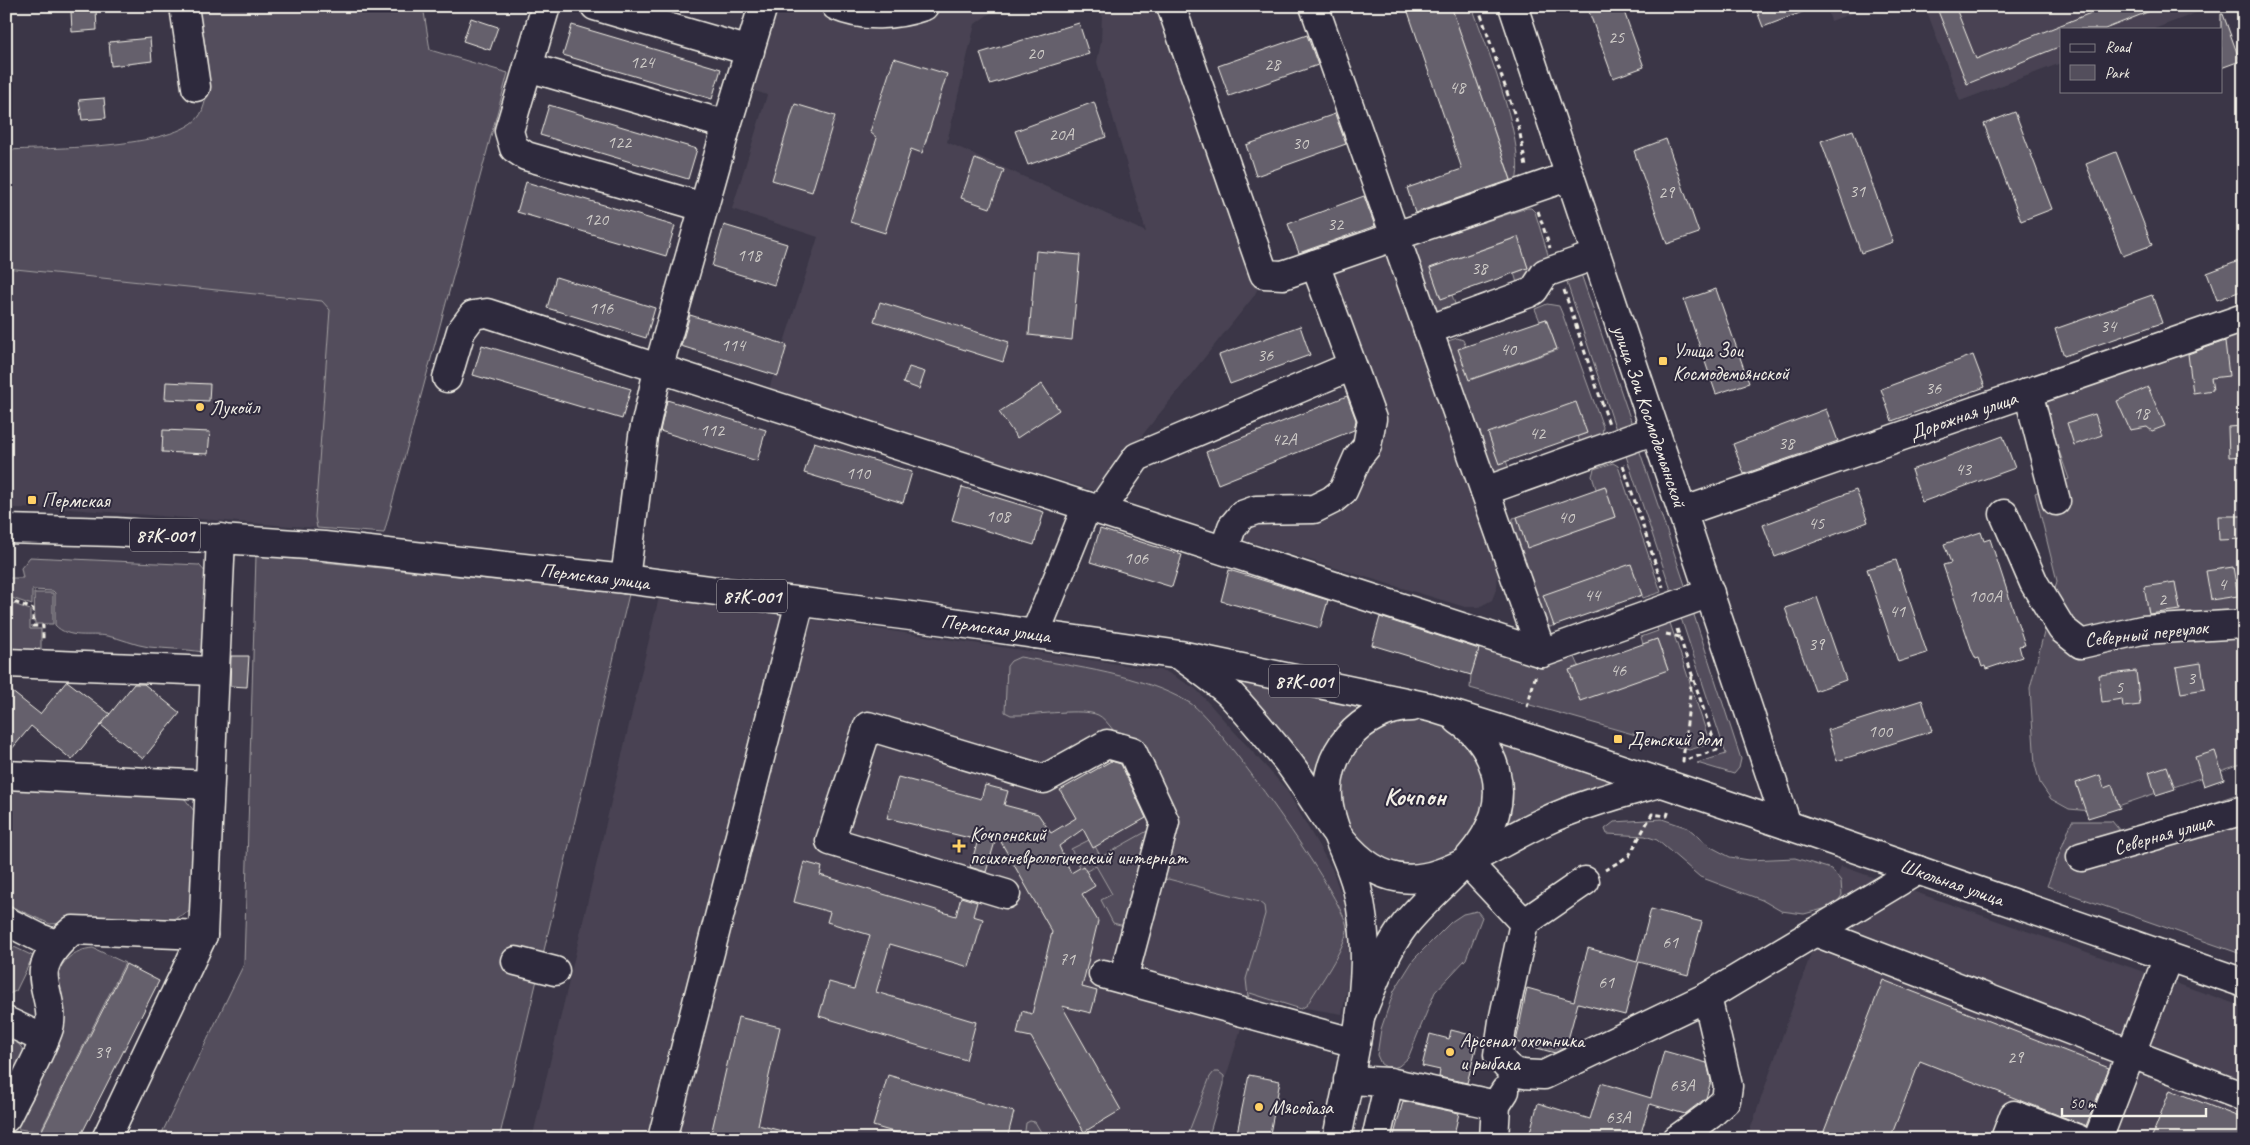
<svg xmlns="http://www.w3.org/2000/svg" width="2250" height="1145" font-family="Caveat,sans-serif">
	<style>
		.built { fill: #484352 }
		.green { fill: #534e5c; stroke: #a4a0a2 }
		.building { fill: #65616c; stroke: #f4f1e8 }
		.lines { fill: none; stroke-linecap: round; stroke-linejoin: round }
		.minor-casing { stroke: #f4f1e8; stroke-width: 31 }
		.major-casing { stroke: #f4f1e8; stroke-width: 31 }
		.path { stroke: #f4f1e8; stroke-width: 3; stroke-dasharray: 5 4; stroke-linecap: butt }
		.minor { stroke: #2f2a3d; stroke-width: 28 }
		.major { stroke: #2f2a3d; stroke-width: 28 }
		.poi-dot { fill: #ffd166; stroke: #2f2a3d; stroke-width: 2 }
		.labels { text-anchor: middle; stroke-width: 4; stroke-linejoin: round; paint-order: stroke }
		.number-label { font-size: 18px; fill: #d0cdc9 }
		.shield { fill: #2f2a3d; stroke: #b9b5b5; stroke-width: 1 }
		.shield-label { font-size: 19px; font-weight: bold; fill: #f4f1e8 }
		.poi-label { font-size: 20px; fill: #f4f1e8; stroke: #2f2a3d; text-anchor: start }
		.street-label { font-size: 20px; fill: #f4f1e8; stroke: #2f2a3d }
		.district-label { font-size: 25px; font-weight: bold; fill: #f4f1e8; stroke: #2f2a3d }
	</style>
	<rect width="100%" height="100%" fill="#3b3647"/>
	<filter id="ink" filterUnits="userSpaceOnUse"><feTurbulence type="fractalNoise" baseFrequency=".02" numOctaves="2"/><feDisplacementMap in="SourceGraphic" scale="10" xChannelSelector="R" yChannelSelector="G"/><feConvolveMatrix kernelMatrix="1 2 1 2 8 2 1 2 1" color-interpolation-filters="sRGB"/></filter>
	<g filter="url(#ink)">
		<!-- built -->
		<g class="built">
			<path d="M752,6H1000L975,24L947,142L1146,232L1097,62L1101,42L1102,14L1097,6H1157L1258,288L1254,296L1136,443L1104,488L1096,491L768,392L818,237L732,209L767,95L729,82Z"/>
			<path d="M1826,6H1872L1831,21Z"/>
			<path d="M1925,6H2214L2154,29H2061V63L1960,101Z"/>
			<path d="M1379,253L1389,259L1494,558L1498,574L1497,587L1492,600L1479,607H1465L1243,540L1241,533L1243,525L1315,515L1373,449L1329,271Z"/>
			<path d="M6,263L333,299L317,528L70,509L6,508Z"/>
			<path d="M659,597L1165,671L1196,689L1286,789L1332,869L1348,914L1349,979L1342,1014L1250,999L1207,1139H532Z"/>
			<path d="M1841,866L2244,1007V1139H1747Z"/>
		</g>
		<!-- green -->
		<g class="green">
			<path d="M198,6H423L430,50L508,73L384,533L317,528L315,517L330,310L322,301L6,268V150C44,148 188,150 202,111C215,79 203,40 198,6Z"/>
			<path d="M1451,6H1472C1485,45 1531,152 1514,188Z"/>
			<path d="M1527,208H1531L1535,212L1549,258L1530,282L1518,286L1514,273L1528,268L1517,237L1430,268L1441,298L1452,295L1456,307L1442,314L1427,308L1405,241L1415,239L1425,241Z"/>
			<path d="M1581,274L1631,421L1630,425L1617,433L1565,277Z"/>
			<path d="M1547,304L1559,306L1562,313L1603,427L1602,436L1581,446L1578,436L1587,433H1488L1499,463L1506,461L1510,471L1492,478L1442,343L1457,338L1463,340L1466,347L1459,350L1470,380L1557,350L1546,319L1540,321L1535,309Z"/>
			<path d="M2244,327V763L2121,805L2091,811L2069,809L2051,799L2040,783L2035,765L2030,688L2057,581L2035,493L2069,479L2040,397Z"/>
			<path d="M1639,449L1686,588L1673,596L1624,450Z"/>
			<path d="M1613,463L1618,466L1661,592L1643,598L1631,565L1551,627L1544,624C1535,598 1511,543 1513,518L1517,517L1527,547L1615,517L1605,486L1596,489L1592,476L1594,469Z"/>
			<path d="M256,555L629,594L499,1139H159L244,964Z"/>
			<path d="M30,557L199,565L208,575L204,652C185,649 167,649 149,647C134,645 121,638 107,636C90,633 69,640 55,625V593L53,591L32,590V605L6,596V578H23L21,568Z"/>
			<path d="M34,593H53V624H35Z"/>
			<path d="M6,601L30,610V629H41V660L6,658Z"/>
			<path d="M1679,612H1693L1741,759L1739,768L1734,774L1697,763L1726,754Z"/>
			<path d="M1654,619L1669,620L1708,737L1706,745L1689,750L1470,688L1471,675L1480,644L1574,655L1579,666L1570,670H1668L1657,639L1643,644L1641,637L1658,631Z"/>
			<path d="M1020,657C1077,667 1139,674 1190,703C1217,719 1346,901 1347,928C1347,946 1317,988 1307,1005L1301,1009L1250,993L1248,997L1246,979L1265,914L1264,906L1259,902L1168,879L1160,881L1128,927L1113,923L1101,900L1112,894L1096,866L1083,873L1071,849L1091,839L1101,857L1165,821C1154,800 1116,723 1098,715C1083,708 1037,715 1018,715H1011L1005,712L1007,666L1011,661Z"/>
			<path d="M1231,678L1363,705C1338,724 1322,744 1317,775Z"/>
			<circle cx="1413" cy="792" r="72"/>
			<path d="M1480,730L1636,782L1491,841Z"/>
			<path d="M6,786L173,795L185,799L194,811L197,881L190,911L174,919L50,924L6,904Z"/>
			<path d="M2244,792V955L2047,886L2072,821H2112L2120,831L2133,830Z"/>
			<path d="M1662,819L1688,828L1711,847L1730,857L1749,860L1795,858L1831,869L1841,881L1842,895L1835,906L1804,914L1781,911L1762,900L1700,877L1657,840L1645,836L1607,834L1605,829L1614,822Z"/>
			<path d="M1477,911L1482,917L1466,959L1435,992L1408,1058L1399,1066L1390,1069L1381,1064L1377,1055L1381,1029L1394,991L1414,959L1451,922L1463,914Z"/>
			<path d="M14,947L33,956L16,991L6,995V964Z"/>
			<path d="M93,948L125,963L40,1132L19,1129L15,1124L54,979C63,961 72,950 93,948Z"/>
			<path d="M6,1036L17,1042L25,1052L6,1107V1058L8,1053L6,1052Z"/>
			<path d="M1214,1072H1219L1224,1076V1084L1208,1139H1186L1210,1077Z"/>
			<path d="M1030,1121L1035,1122L1045,1139H1024L1026,1123Z"/>
		</g>
		<!-- building -->
		<g class="building">
			<path d="M1406,6H1451L1511,180L1415,213L1407,188L1462,169Z"/>
			<path d="M1587,6H1622L1644,67L1613,78Z"/>
			<path d="M1755,6H1813V8L1763,27Z"/>
			<path d="M1936,6H1955L1976,59L2108,6L2160,7L2105,29H2061V46L1967,84Z"/>
			<path d="M96,9L97,30L72,32L71,11Z"/>
			<path d="M2221,14H2223L2240,61L2221,68Z"/>
			<path d="M471,18L498,27L490,50L463,41Z"/>
			<path d="M1079,23L1089,54L990,84L980,53Z"/>
			<path d="M572,25L721,69L712,99L563,55Z"/>
			<path d="M1307,35L1318,65L1229,96L1218,66Z"/>
			<path d="M150,38L152,61L111,66L109,42Z"/>
			<path d="M894,58L947,74L922,153L911,149L885,233L850,222L877,138L870,132Z"/>
			<path d="M104,98L106,118L82,120L79,100Z"/>
			<path d="M1094,102L1106,137L1028,165L1015,131Z"/>
			<path d="M795,104L835,116L812,192L772,180Z"/>
			<path d="M549,105L697,149L688,179L540,135Z"/>
			<path d="M2015,112L2052,209L2021,221L1984,124Z"/>
			<path d="M1335,114L1346,144L1256,176L1246,145Z"/>
			<path d="M1853,130L1893,242L1861,253L1821,141Z"/>
			<path d="M1666,139L1699,233L1667,244L1634,151Z"/>
			<path d="M2116,152L2152,245L2123,256L2086,164Z"/>
			<path d="M975,159L1004,170L990,208L961,198Z"/>
			<path d="M526,182L675,226L666,256L517,212Z"/>
			<path d="M1364,196L1375,226L1299,253L1288,224Z"/>
			<path d="M724,225L787,244L774,285L712,266Z"/>
			<path d="M1518,237L1528,268L1441,299L1430,268Z"/>
			<path d="M1036,251L1080,255L1072,340L1029,335Z"/>
			<path d="M2244,259V290L2217,300L2207,273Z"/>
			<path d="M556,277L655,308L646,338L547,308Z"/>
			<path d="M1716,289L1749,383L1716,394L1684,300Z"/>
			<path d="M2152,295L2162,323L2064,356L2055,329Z"/>
			<path d="M880,302L1009,342L1003,362L874,321Z"/>
			<path d="M690,315L787,345L778,376L681,346Z"/>
			<path d="M1546,319L1557,349L1469,380L1458,349Z"/>
			<path d="M1300,326L1310,355L1230,384L1219,355Z"/>
			<path d="M2225,341L2229,376L2211,378L2213,390L2193,393L2188,354Z"/>
			<path d="M482,345L631,389L622,419L473,375Z"/>
			<path d="M1973,355L1985,387L1892,421L1881,389Z"/>
			<path d="M909,367L925,372L919,389L903,383Z"/>
			<path d="M166,382L210,384L209,401L165,399Z"/>
			<path d="M1042,384L1059,410L1017,438L999,412Z"/>
			<path d="M2148,387L2165,426L2152,431L2147,427L2130,430L2117,401Z"/>
			<path d="M1347,396L1356,420L1354,430L1218,484L1206,452Z"/>
			<path d="M667,400L766,430L757,461L660,431Z"/>
			<path d="M1576,402L1587,433L1499,464L1488,433Z"/>
			<path d="M1826,409L1838,441L1744,474L1733,444Z"/>
			<path d="M2095,414L2102,435L2074,445L2067,423Z"/>
			<path d="M2244,426V456L2229,457L2228,427Z"/>
			<path d="M163,430L210,432L208,454L162,452Z"/>
			<path d="M2003,436L2015,468L1922,502L1911,470Z"/>
			<path d="M814,442L912,472L903,503L804,473Z"/>
			<path d="M1605,486L1615,517L1527,548L1517,517Z"/>
			<path d="M962,487L1044,512L1034,545L952,520Z"/>
			<path d="M1856,490L1868,522L1775,557L1763,525Z"/>
			<path d="M2218,516H2244V539L2219,540Z"/>
			<path d="M1100,529L1182,555L1172,587L1090,562Z"/>
			<path d="M1981,532L1984,541L1990,539L2025,645L2019,646L2022,657L1986,669L1985,666L1982,667L1979,658L1976,659L1972,651L1943,565L1951,563L1944,544Z"/>
			<path d="M1896,560L1927,653L1898,662L1867,569Z"/>
			<path d="M1631,564L1642,595L1554,626L1543,595Z"/>
			<path d="M2233,567L2238,596L2211,600L2206,571Z"/>
			<path d="M1229,570L1328,600L1320,628L1221,601Z"/>
			<path d="M2175,582L2180,610L2149,614L2144,587Z"/>
			<path d="M1817,597L1846,680L1815,691L1785,608Z"/>
			<path d="M1380,617L1479,649L1471,675L1372,645Z"/>
			<path d="M1657,639L1668,670L1580,701L1569,670Z"/>
			<path d="M231,656H249L247,687L230,686Z"/>
			<path d="M2201,663L2205,689L2181,693L2176,667Z"/>
			<path d="M2136,671L2140,705L2123,707L2122,699L2102,702L2099,675Z"/>
			<path d="M67,681L110,714L72,760L31,726L6,756V687L40,714Z"/>
			<path d="M134,684H144L180,713L143,759L101,725Z"/>
			<path d="M1922,700L1932,731L1837,761L1828,730Z"/>
			<path d="M2215,751L2224,779L2204,786L2195,757Z"/>
			<path d="M1111,761L1121,764L1146,818L1093,848L1083,829L1059,846L1071,873L1083,866L1095,886L1082,894L1098,921L1082,987L1097,991L1091,1013L1062,1006L1121,1110L1084,1132L1031,1037L1017,1034L1022,1011L1032,1014L1052,932L997,835L986,872L970,867L978,840L887,818L898,777L981,799L985,785L1008,791L1004,805L1038,814L1051,833L1076,818L1060,790Z"/>
			<path d="M2167,766L2175,789L2156,795L2149,772Z"/>
			<path d="M2100,775L2104,788L2112,785L2120,808L2088,818L2076,783Z"/>
			<path d="M804,862L822,867L820,875L956,916L961,897L977,902L973,916L983,919L969,967L890,944L876,992L976,1022L966,1060L819,1016L829,982L854,989L870,935L827,922L830,912L794,902Z"/>
			<path d="M1651,909L1702,922L1688,975L1639,962L1625,1015L1578,1003L1566,1047L1555,1053L1516,1042L1527,988L1574,1001L1588,948L1637,962Z"/>
			<path d="M126,964L159,981L79,1139H58L42,1130Z"/>
			<path d="M1883,980L2109,1068L2086,1126L1920,1061L1890,1139H1821Z"/>
			<path d="M738,1017L780,1027L758,1125L790,1133V1139H710Z"/>
			<path d="M1451,1030L1479,1037L1467,1083L1439,1077L1440,1070L1422,1066L1430,1034L1449,1039Z"/>
			<path d="M1664,1051L1707,1063L1711,1081L1706,1098L1685,1114L1650,1104L1639,1139H1528L1538,1103L1590,1119L1601,1083L1651,1098Z"/>
			<path d="M888,1075L1014,1112L1007,1139H917L873,1126Z"/>
			<path d="M1249,1075L1280,1081L1269,1139L1237,1133Z"/>
			<path d="M2170,1090L2244,1119V1139H2151Z"/>
			<path d="M1403,1101L1459,1113L1453,1139H1393Z"/>
		</g>
		<g class="lines">
			<!-- minor casing -->
			<g class="minor-casing">
				<g id="minor">
					<path d="M184,6L196,87"/>
					<path d="M546,6L509,131L514,148L526,156L703,207"/>
					<path d="M595,6L750,51"/>
					<path d="M836,6C863,18 895,16 924,6"/>
					<path d="M1171,6L1264,274L1283,275L1570,176"/>
					<path d="M1314,6L1542,653"/>
					<path d="M1513,6L1787,825"/>
					<path d="M528,67L727,125"/>
					<path d="M1428,330L1529,293L1534,290L1545,273L1596,255"/>
					<path d="M447,378L461,331L473,315L487,313L1542,653L1710,593"/>
					<path d="M2028,392L2056,501"/>
					<path d="M1485,491L1655,430"/>
					<path d="M1100,510L1137,457L1352,366"/>
					<path d="M1682,512L2244,318"/>
					<path d="M2004,514L2034,583L2062,629L2081,644L2142,630L2244,624"/>
					<path d="M1224,550L1232,527L1242,515L1256,510L1314,509L1332,500L1343,491L1358,457L1367,446L1372,419L1315,264"/>
					<path d="M625,579L643,436L659,366L727,125L763,6"/>
					<path d="M1035,634L1087,506"/>
					<path d="M6,663L214,671"/>
					<path d="M6,775L209,785"/>
					<path d="M2081,857L2244,810"/>
					<path d="M1466,861L1524,923"/>
					<path d="M1585,881L1524,923L1503,1021L1498,1055C1512,1077 1521,1074 1544,1075L1707,997L1918,870"/>
					<path d="M1006,894L830,841L868,726L1044,779L1107,744L1132,751L1165,822L1123,979"/>
					<path d="M6,921L40,938L56,944"/>
					<path d="M1815,932L2244,1097"/>
					<path d="M516,961L555,971"/>
					<path d="M1103,974L1356,1043"/>
					<path d="M6,1021L44,1039"/>
					<path d="M1348,1080L1389,1082L1496,1105"/>
					<path d="M6,1118C20,1089 37,1061 48,1031C56,1010 41,987 44,970C47,954 61,940 73,930L203,935L221,538"/>
					<path d="M106,1139L203,935"/>
					<path d="M662,1139L800,602"/>
					<path d="M1376,1139L1389,1082"/>
					<path d="M1494,1139L1496,1105L1505,1091"/>
					<path d="M1677,1139L1710,1115L1726,1100L1728,1086L1707,997"/>
					<path d="M2005,1139L2014,1115L2078,1139"/>
					<path d="M2098,1139L2168,957"/>
				</g>
			</g>
			<!-- major casing -->
			<g class="major-casing">
				<g id="major">
					<path d="M6,529L116,532L324,546L625,579L918,617L1180,655L1429,707L1538,741L1787,825L2244,983"/>
					<path d="M1185,659C1200,670 1216,681 1230,694C1249,714 1267,736 1284,757C1325,806 1356,903 1440,873C1475,861 1508,838 1541,823C1579,805 1620,794 1660,783"/>
					<path d="M1362,1012C1374,983 1385,951 1404,926C1440,879 1514,840 1495,770C1489,749 1476,732 1458,720"/>
					<path d="M1337,1139C1348,1080 1364,1020 1365,960C1365,936 1363,912 1357,888C1350,860 1334,835 1329,806C1320,755 1361,708 1412,707"/>
				</g>
			</g>
			<!-- path -->
			<g class="path">
				<path d="M1478,6L1519,128L1526,167"/>
				<path d="M1538,211L1550,248"/>
				<path d="M1564,290L1609,424"/>
				<path d="M1623,465L1663,587"/>
				<path d="M6,599L33,609V626H43V642"/>
				<path d="M1677,629L1717,750L1683,761L1692,675"/>
				<path d="M1666,634L1680,637"/>
				<path d="M1527,707L1536,674"/>
				<path d="M1605,870L1629,856L1652,814L1667,816L1669,810"/>
			</g>
			<!-- minor -->
			<use href="#minor" class="minor"/>
			<!-- major -->
			<use href="#major" class="major"/>
		</g>
	</g>
	<!-- markers -->
	<g class="poi-dot">
		<rect x="1658" y="356" width="10" height="10" rx="2.5"/>
		<circle cx="200" cy="407" r="5"/>
		<rect x="27" y="495" width="10" height="10" rx="2.5"/>
		<rect x="1613" y="734" width="10" height="10" rx="2.5"/>
		<path d="M956.5 838.5h5v5h5v5h-5v5h-5v-5h-5v-5h5z"/>
		<circle cx="1450" cy="1052" r="5"/>
		<circle cx="1259" cy="1107" r="5"/>
	</g>
	<g class="labels">
		<!-- number labels -->
		<g class="number-label">
			<text x="1616" y="43">25</text>
			<text x="1035" y="59">20</text>
			<text x="642" y="68">124</text>
			<text x="1272" y="70">28</text>
			<text x="1457" y="93">48</text>
			<text x="1061" y="140">20А</text>
			<text x="619" y="148">122</text>
			<text x="1300" y="149">30</text>
			<text x="1857" y="197">31</text>
			<text x="1666" y="198">29</text>
			<text x="596" y="225">120</text>
			<text x="1335" y="230">32</text>
			<text x="749" y="261">118</text>
			<text x="1479" y="274">38</text>
			<text x="601" y="314">116</text>
			<text x="2108" y="332">34</text>
			<text x="733" y="351">114</text>
			<text x="1508" y="355">40</text>
			<text x="1265" y="361">36</text>
			<text x="1933" y="394">36</text>
			<text x="2141" y="419">18</text>
			<text x="712" y="436">112</text>
			<text x="1537" y="439">42</text>
			<text x="1284" y="445">42А</text>
			<text x="1786" y="449">38</text>
			<text x="1963" y="475">43</text>
			<text x="858" y="479">110</text>
			<text x="998" y="522">108</text>
			<text x="1566" y="523">40</text>
			<text x="1816" y="529">45</text>
			<text x="1136" y="564">106</text>
			<text x="2222" y="590">4</text>
			<text x="1592" y="601">44</text>
			<text x="1985" y="602">100А</text>
			<text x="2162" y="605">2</text>
			<text x="1897" y="617">41</text>
			<text x="1816" y="650">39</text>
			<text x="1618" y="676">46</text>
			<text x="2191" y="684">3</text>
			<text x="2119" y="693">5</text>
			<text x="1880" y="737">100</text>
			<text x="1670" y="948">61</text>
			<text x="1067" y="965">71</text>
			<text x="1606" y="988">61</text>
			<text x="102" y="1058">39</text>
			<text x="2015" y="1063">29</text>
			<text x="1682" y="1091">63А</text>
			<text x="1618" y="1123">63А</text>
		</g>
		<!-- shield labels -->
		<g class="shield">
			<rect x="130" y="518.5" width="70" height="33" rx="4"/>
			<rect x="717" y="579.5" width="70" height="33" rx="4"/>
			<rect x="1269" y="664.5" width="70" height="33" rx="4"/>
		</g>
		<g class="shield-label">
			<text x="165" y="542">87К-001</text>
			<text x="752" y="603">87К-001</text>
			<text x="1304" y="688">87К-001</text>
		</g>
		<!-- poi labels -->
		<g class="poi-label">
			<text x="1673" y="357">Улица Зои<tspan x="1673" dy="23">Космодемьянской</tspan></text>
			<text x="210" y="414">Лукойл</text>
			<text x="42" y="507">Пермская</text>
			<text x="1628" y="746">Детский дом</text>
			<text x="970" y="841">Кочпонский<tspan x="970" dy="23">психоневрологический интернат</tspan></text>
			<text x="1460" y="1047">Арсенал охотника<tspan x="1460" dy="23">и рыбака</tspan></text>
			<text x="1269" y="1114">Мясобаза</text>
		</g>
		<!-- street labels -->
		<g class="street-label">
			<text transform="translate(1963 415) rotate(-19)" y="7">Дорожная улица</text>
			<text transform="translate(1650 416) rotate(71)" y="7">улица Зои Космодемьянской</text>
			<text transform="translate(595 576) rotate(7)" y="7">Пермская улица</text>
			<text transform="translate(996 628) rotate(8)" y="7">Пермская улица</text>
			<text transform="translate(2146 633) rotate(-6)" y="7">Северный переулок</text>
			<text transform="translate(2163 834) rotate(-16)" y="7">Северная улица</text>
			<text transform="translate(1952 882) rotate(19)" y="7">Школьная улица</text>
		</g>
		<!-- district labels -->
		<g class="district-label">
			<text x="1415" y="805">Кочпон</text>
		</g>
	</g>
	<!-- margin -->
	<rect width="2250" height="1145" fill="none" stroke="#2f2a3d" stroke-width="25"/>
	<rect x="12" y="12" width="2225" height="1120" fill="none" stroke="#f4f1e8" stroke-width="2" filter="url(#ink)"/>
	<!-- legend -->
	<rect x="2060" y="28" width="162" height="65" fill="#2f2a3d" stroke="#7e7a81"/>
	<rect x="2070" y="44" width="25" height="8" fill="#2f2a3d" stroke="#7e7a81"/>
	<text x="2105" y="52" font-size="15" fill="#f4f1e8">Road</text>
	<rect x="2070" y="65" width="25" height="15" fill="#534e5c" stroke="#7e7a81"/>
	<text x="2105" y="78" font-size="15" fill="#f4f1e8">Park</text>
	<!-- scale -->
	<path d="M2062 1108v8h144v-8" fill="none" stroke="#f4f1e8" stroke-width="2.5"/>
	<text x="2070" y="1108" font-size="15" fill="#f4f1e8" stroke="#2f2a3d" stroke-width="4" paint-order="stroke">50 m</text>
</svg>
